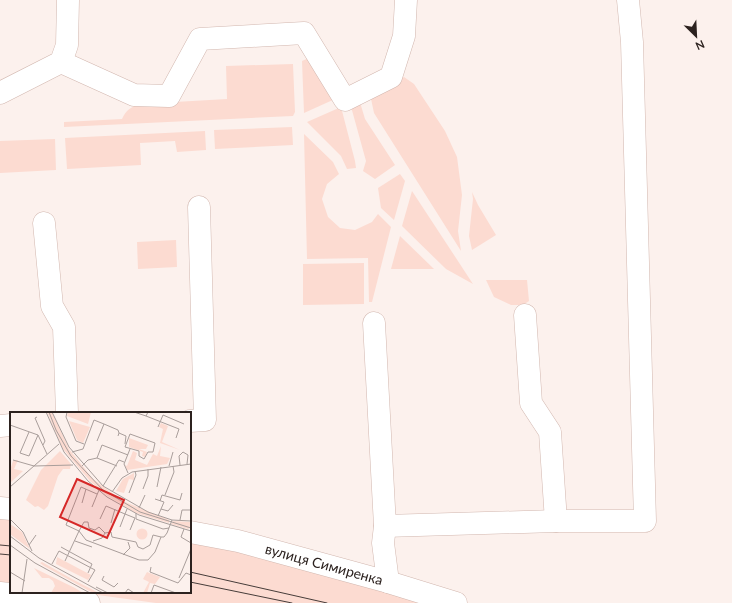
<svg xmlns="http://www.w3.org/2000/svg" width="732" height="603" font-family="Lato,sans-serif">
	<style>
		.green { fill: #fcdbd1 }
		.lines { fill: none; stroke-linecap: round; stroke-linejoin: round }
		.minor-casing { stroke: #d2b7af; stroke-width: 23 }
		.minor { stroke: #fff; stroke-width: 22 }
		.tram { stroke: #463c39; stroke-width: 1 }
		.labels { text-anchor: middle; stroke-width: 4; stroke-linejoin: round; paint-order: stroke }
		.street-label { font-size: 14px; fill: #2c221f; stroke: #fcf1ed }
		.inset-road { fill: none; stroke: #a99e9b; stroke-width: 1 }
		.view { fill: #d62828; fill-opacity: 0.15; stroke: #d62828; stroke-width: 2 }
		.inset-edge { fill: none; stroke: #2c221f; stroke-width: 2 }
	</style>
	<rect width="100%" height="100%" fill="#fcf1ed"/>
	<!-- green -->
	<g class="green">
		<path d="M311,57L335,99L304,113L302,61Z"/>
		<path d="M293,64L295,112L293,116L64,127V122L122,119C126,110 131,107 140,104L227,99L226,66Z"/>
		<path d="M404,77L414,84L445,131L457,157L462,195L458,231L461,251L374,113L370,94Z"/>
		<path d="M359,99L365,119L395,165L375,179L363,171L366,161L350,103Z"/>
		<path d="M341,107L355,161L356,168L347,169L341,156L307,122Z"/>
		<path d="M292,127L293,145L215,149L214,130Z"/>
		<path d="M205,131L206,150L177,152L175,141L140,143L141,165L67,169L65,138Z"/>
		<path d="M304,134L333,162L339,174L327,184L322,199L328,217L340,228L355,230L372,222L378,214L391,227L372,302H369L368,258L307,259Z"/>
		<path d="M55,139L56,170L0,173V141Z"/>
		<path d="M400,174L405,181L394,220L381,208L378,188Z"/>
		<path d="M412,191L473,284L446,269L402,226Z"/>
		<path d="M472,192L478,205L496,235L472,250L469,236L473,199Z"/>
		<path d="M400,236L434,269H391Z"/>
		<path d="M176,240L177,267L138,269L137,242Z"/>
		<path d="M364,263V304L303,305V264Z"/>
		<path d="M486,280H527L529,301L523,305H511L494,297Z"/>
		<path d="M0,516L11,517V584L0,583Z"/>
		<path d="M190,542L270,558L432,603H156L76,592H190Z"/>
	</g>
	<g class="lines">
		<!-- minor casing -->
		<g class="minor-casing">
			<g id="minor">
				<path d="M61,62L134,95L169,96L200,39L304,33L345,100L391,77L404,36L406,0"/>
				<path d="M0,93L61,62L67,45L68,0"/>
				<path d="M44,223L52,306L64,327L67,413"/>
				<path d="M525,315L531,403L550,432L556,521"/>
				<path d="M374,323L385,526L383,543L388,582"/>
				<path d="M190,421L205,420L199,207"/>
				<path d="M0,426L11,425"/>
				<path d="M0,508L11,509"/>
				<path d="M385,526L556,521H645L632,42L628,0"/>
				<path id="s1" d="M190,532L238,541L388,582L456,603"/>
				<path d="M0,593L89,603"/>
			</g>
		</g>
		<!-- minor -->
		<use href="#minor" class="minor"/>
		<!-- tram -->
		<g class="tram">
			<path d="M0,545L11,546"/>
			<path d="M0,554L11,555"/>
			<path d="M190,572L327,603"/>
			<path d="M190,582L292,603"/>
		</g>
	</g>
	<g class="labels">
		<!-- street labels -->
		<g class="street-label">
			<text dy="5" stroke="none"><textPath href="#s1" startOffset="138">вулиця Симиренка</textPath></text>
		</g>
	</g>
	<!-- overview -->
	<g transform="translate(10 412)">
		<rect width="181" height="181" fill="#fcf1ed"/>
		<path d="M37,0H42L59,37L83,67L113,89L159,108V111L126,101L96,83L80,69L53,37ZM58,0H81L78,12L57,4ZM59,9L80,15L73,31L67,28ZM151,11L158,14L152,30L170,38L150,31L153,17L149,15ZM119,26L138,33L136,37H129L137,40L135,45L132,44L133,40L119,35ZM151,34L150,44L160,46L157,52L117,58L115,53L117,54L123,39L127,41L125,48L137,53L143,42L147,44ZM50,39L61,52L60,57H53L48,64L38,94L34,98L28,94L25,95L16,88L31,58ZM8,48L4,57L13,59L0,71V58L3,49ZM124,61V68L119,67L114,81L106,79L113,67ZM163,109L180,110V116L178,117L161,112ZM0,112L12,120L20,137L0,122ZM126.5 122a5.5 5.5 0 1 1 11 0a5.5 5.5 0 1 1-11 0ZM47,145L81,163L78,168L46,152ZM32,150L62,167L89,181H83L34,154L30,151ZM24,156L65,176L73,181H41L45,174L43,169L39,166H32ZM137,160L150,165L145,172L140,171L137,181H133L139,170L133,167Z" fill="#fcdbd1"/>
		<path class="inset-road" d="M36,0L54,40L78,69L97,85L129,103L181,119M39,0L46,18L61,44L93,78L130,100L181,116M42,0L59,35L93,74L138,100L162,108L181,109M57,0L56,5L66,29L74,32M124,0L136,4L138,0M136,4L169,17L166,26M27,5L25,6L35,29L33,33M94,12L108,18L109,21M0,13L28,23L37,42M148,15L153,3L174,12M19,20L10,41L19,44L28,23M120,22L145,31L143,40H138L134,47L129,44V39L115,35ZM108,24L109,21L116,24L115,32M62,40L73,37L84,8L94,12L87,29M3,48L24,54M170,53L169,44L173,40L178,43L177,52M24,54L63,53M72,54L78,48L87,46M107,54L87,46L92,33L118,43M159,54L163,40M118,61L114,52L120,37M93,74L109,48L114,50M0,75L49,32M147,75L151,55M133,77L138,64V57M102,80L112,66L122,60L181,52M119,81L126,63L125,59M87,82L71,75L56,113L69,119L74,110H78L79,116L85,118L89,115L95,121M155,83L164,60L163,54M145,87L154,90L151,97M150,89L152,83L170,88L172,81M72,91L76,77M82,95L89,78M129,96L135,83M126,101V107L153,117L159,116M148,104L151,97L158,99L163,93M0,107L13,120L22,139M90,107L96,94L115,102L117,97M170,108L172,98H181M101,111L105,97M110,115L115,102L125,106L120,118M174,117L171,125L181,131M0,124L29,146L93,181M65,129L82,135M83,129L92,126L95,121L101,120L102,125L126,130L128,135L133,137L140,133L143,123L151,125M0,133L25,151L80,181M19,133L26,123M51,135L82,152L78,161M113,143L120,136L118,130M55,149L69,119L76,128L129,148H138L145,140L151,125H154L157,121L162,108M42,152L49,139L85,158L78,170M141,155L140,160L168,171L176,161L181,163M0,160L15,169M94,164L92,168L104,175L108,171M169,166L181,137M86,175L98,181M12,181L17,147M115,181L118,177L124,181M141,181L144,173L166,181"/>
		<path class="view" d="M67,67L114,88L97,126L50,105Z"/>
		<rect width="181" height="181" class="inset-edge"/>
	</g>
	<!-- north arrow -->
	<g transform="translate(696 36) rotate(156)" stroke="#fcf1ed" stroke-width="3" paint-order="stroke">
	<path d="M0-3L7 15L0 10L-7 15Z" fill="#2c221f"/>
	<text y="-6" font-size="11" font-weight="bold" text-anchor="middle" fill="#2c221f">N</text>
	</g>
</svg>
